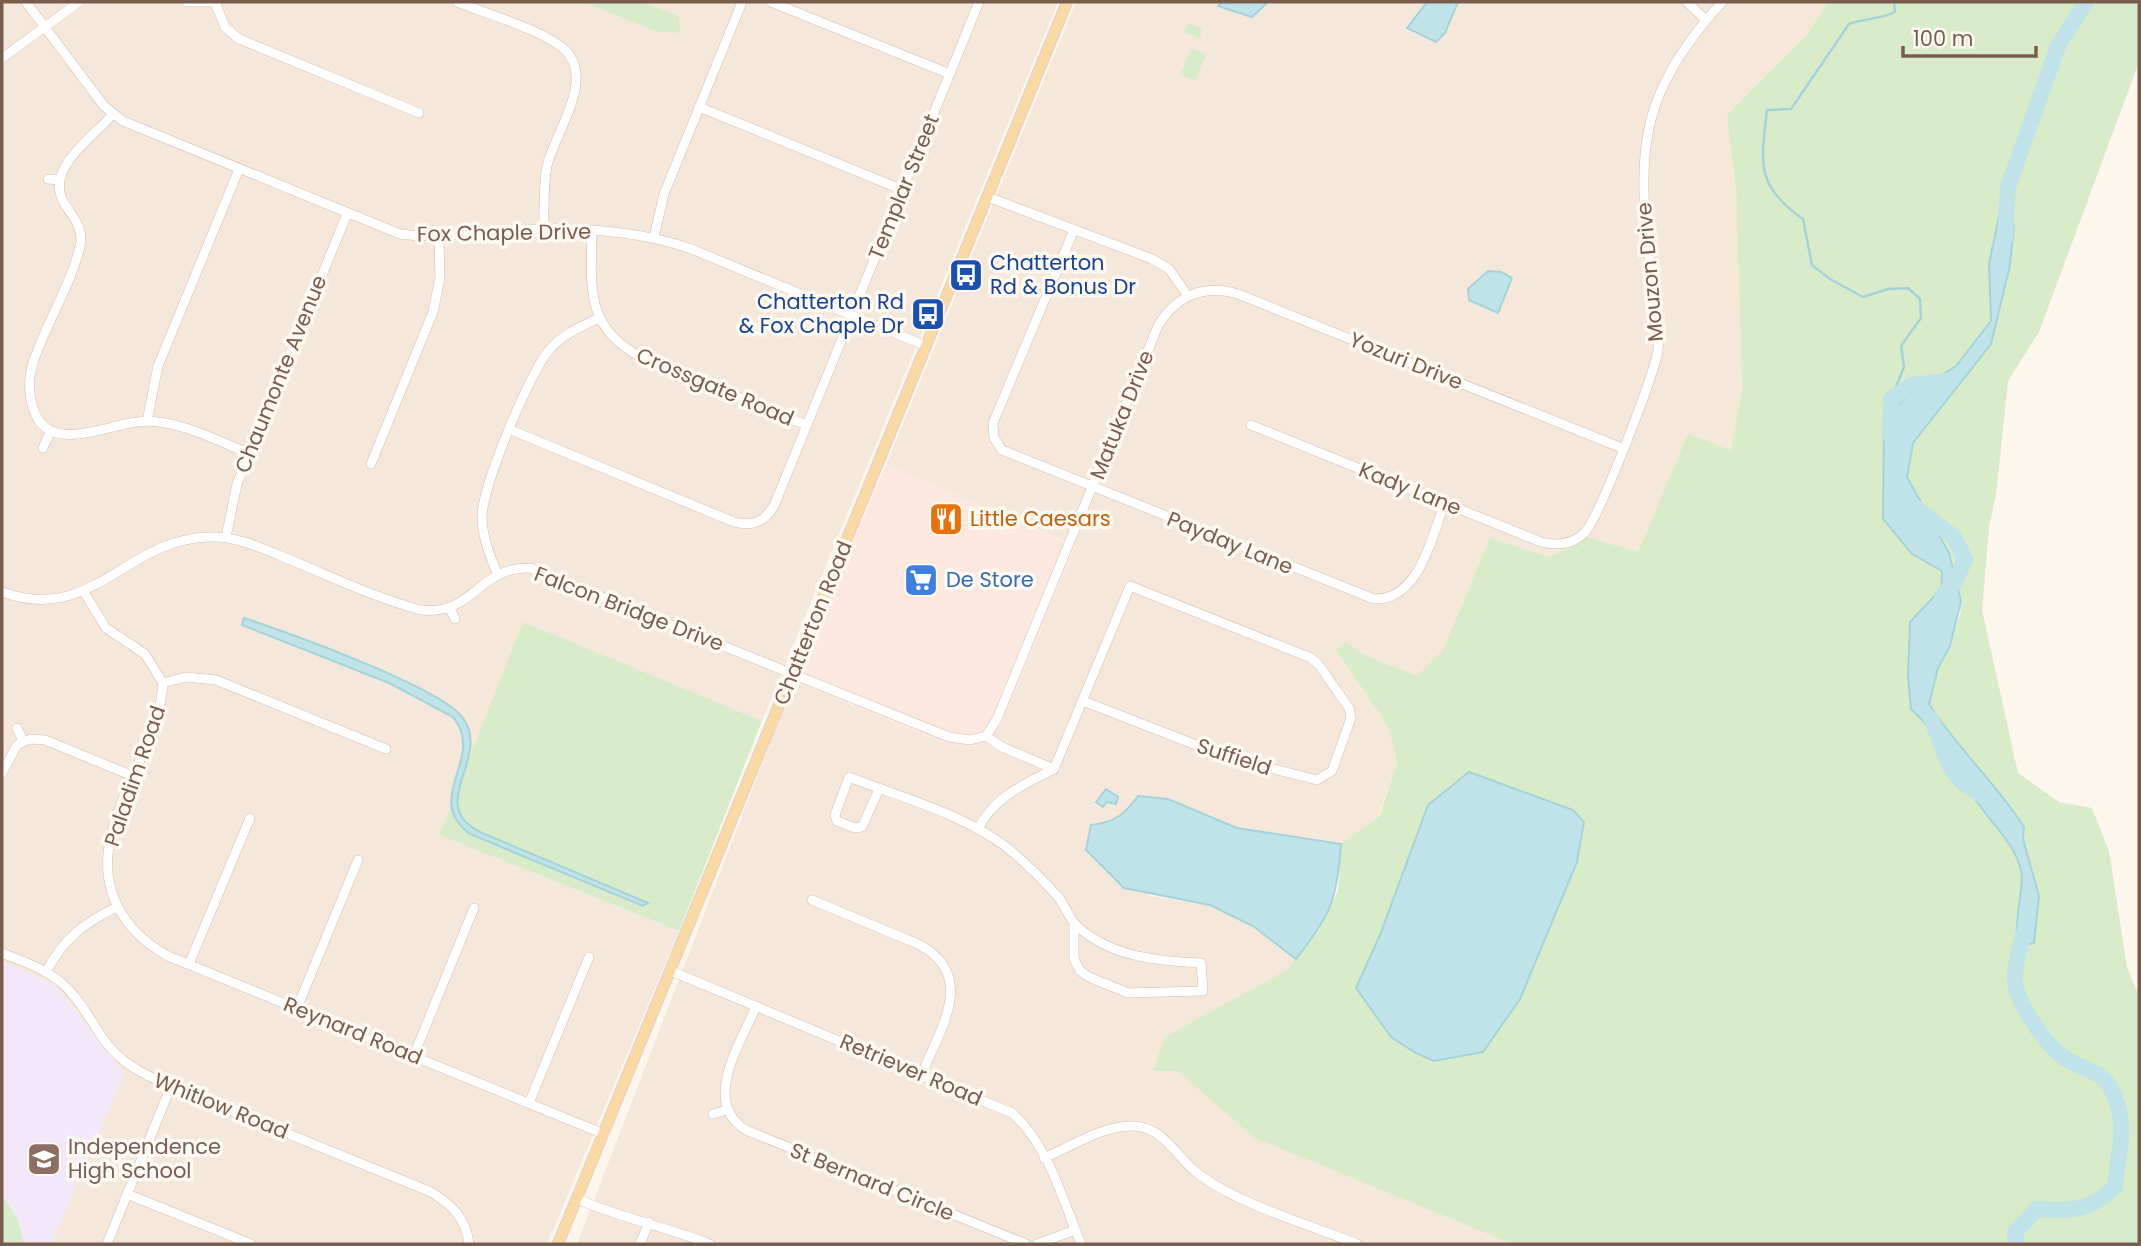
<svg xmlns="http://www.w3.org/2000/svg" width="2141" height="1246" font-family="Poppins,sans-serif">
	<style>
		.residential { fill: #f5e8da }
		.commercial { fill: #fde8e0 }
		.education { fill: #f3e8fa }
		.green { fill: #d8ecc9; fill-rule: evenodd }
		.water { fill: #bfe3e8; stroke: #a5d3da; stroke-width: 2 }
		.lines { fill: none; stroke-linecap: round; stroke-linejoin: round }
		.stream { stroke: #a5d3da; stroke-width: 2.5 }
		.river { stroke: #bfe3e8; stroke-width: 16 }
		.minor-casing { stroke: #d1beb0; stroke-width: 10 }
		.major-casing { stroke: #dad1cd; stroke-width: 12 }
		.minor { stroke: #fff; stroke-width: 9 }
		.major { stroke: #fbd9a5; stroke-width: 10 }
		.labels { text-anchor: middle; stroke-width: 7; stroke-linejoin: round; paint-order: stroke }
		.street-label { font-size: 21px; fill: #7a5c4d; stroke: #fffaf3 }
		.transit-label { font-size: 21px; fill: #164399; stroke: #fffaf3; text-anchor: start }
		.food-label { font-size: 21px; fill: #c56008; stroke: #fffaf3; text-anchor: start }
		.shop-label { font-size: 21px; fill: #366cbe; stroke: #fffaf3; text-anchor: start }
		.education-label { font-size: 21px; fill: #785e54; stroke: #fffaf3; text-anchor: start }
	</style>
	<rect width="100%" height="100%" fill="#fdf6ec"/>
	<!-- residential -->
	<g class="residential">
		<path d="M2,2H70L2,51Z"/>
		<path d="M88,2H583L658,32L679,33V16L642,2H1058L762,721L523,623L439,835L679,931L547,1244H51L124,1073L55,985L2,961V64Z"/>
		<path d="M1076,2H1828L1807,34L1727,116L1736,190L1742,390L1731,450L1688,435L1638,552L1588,537L1550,557L1490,538L1443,650L1417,676L1364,655L1346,642L1336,650L1388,726L1397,762L1379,815L1341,844L1237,828L1168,799L1138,796L1128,810L1110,823L1091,825L1086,850L1150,896L1210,905L1253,926L1296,959L1287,970L1246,995L1165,1037L1178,1071L1254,1137L1512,1244H577L794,681L952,746L1000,728L1076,546L886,465Z"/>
	</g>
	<!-- commercial -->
	<path class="commercial" d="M886,465L1076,546L1000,728L976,746H952L794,681Z"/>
	<!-- education -->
	<path class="education" d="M2,961L55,985L124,1073L51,1244H2Z"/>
	<!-- green -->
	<g class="green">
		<path d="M583,2H642L679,16L680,33L658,32Z"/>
		<path d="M1828,2H2139V62L2039,332L2008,381L1996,495L1989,527L1982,610L2018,773L2059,802L2092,808L2109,851L2127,967L2139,996V1244H1512L1253,1137L1178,1071H1153L1165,1037L1287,970L1319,930L1338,891L1341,844L1380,815L1397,762L1388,726L1336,650L1346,642L1364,655L1417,676L1443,650L1490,538L1550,557L1588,537L1638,552L1688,434L1731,450L1742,390L1736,190L1727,115L1807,34ZM1999,216L1991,343L1913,443L1907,477L1961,611L1950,646L1938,668L1929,704C1957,748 1996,783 2024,826L2023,839L2039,896L2033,943L2017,946C2011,921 2024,897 2021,872C2018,850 1988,817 1975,800C1953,769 1939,735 1911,709L1910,622L1941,589L1942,571L1912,554L1883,519L1886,474L1908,396L1956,366L1991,321L1989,264ZM1584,822L1577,862L1520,999L1356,988L1380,935Z"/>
		<path d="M1189,23L1202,28L1200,38L1183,32Z"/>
		<path d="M1191,48L1206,54L1195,81L1180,74Z"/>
		<path d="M523,622L762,721L679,931L439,835Z"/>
		<path d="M2,1195L18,1220L24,1244H2Z"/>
	</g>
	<!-- water -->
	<g class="water">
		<path d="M1222,2H1268L1252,17L1218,6Z"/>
		<path d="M1427,2H1458L1445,33L1436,42L1407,28Z"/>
		<path d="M1999,216L2014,224L2010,265L1991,344L1913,443L1907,477L1949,553L1961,601L1950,646L1938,668L1929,704C1957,748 1996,783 2024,827L2023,839L2039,896L2034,943L2017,946C2013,921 2025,888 2021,870C2015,843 1987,819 1974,797C1954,766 1938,734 1911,709L1908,676L1910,622L1941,589L1942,571L1912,554L1883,519L1884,418L1908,396L1956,366L1991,321L1989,264Z"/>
		<path d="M1488,271L1501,272L1512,278L1498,313L1469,300L1468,289Z"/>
		<path d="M244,618C286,632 441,687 463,718C492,758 425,804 480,832L648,903L643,906L470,834C421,797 487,758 453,717L389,683L242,625Z"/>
		<path d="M1469,772L1573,810L1584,822L1577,862L1520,999L1483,1052L1434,1061L1416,1053L1391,1037L1356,988L1380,935L1428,805Z"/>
		<path d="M1106,789L1118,797L1116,804L1107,802L1103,807L1096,802Z"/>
		<path d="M1138,796L1168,799L1237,828L1341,844C1337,900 1331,915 1296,959L1253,926L1210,905L1124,888L1086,850L1091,825C1114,823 1125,814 1138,796Z"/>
	</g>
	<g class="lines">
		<!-- stream -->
		<path class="stream" d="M1891,399L1904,367L1901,346L1921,318L1920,299L1908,288L1888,289L1863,297L1830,279L1812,265L1803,219C1755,186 1761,163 1767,110L1791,109L1849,24C1865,18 1879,20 1895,12L1894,2"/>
		<!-- river -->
		<g class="river">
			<path d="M2005,238L2008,187L2058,46L2086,2"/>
			<path d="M1890,435L1891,399L1912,385L1947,381"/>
			<path d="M1912,505L1954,537L1965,559L1954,584L1942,595"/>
			<path d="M1931,719C1947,754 1945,780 1986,796"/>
			<path d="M2016,1244L2015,1232L2037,1209C2073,1211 2088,1212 2115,1187C2117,1153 2128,1131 2115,1097C2103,1066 2083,1073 2062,1056C2045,1043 2014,1000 2015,979C2015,962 2021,943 2026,926"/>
		</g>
		<!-- minor casing -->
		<g class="minor-casing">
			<g id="minor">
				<path d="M26,2L104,106L123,121L400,234C435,239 467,233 502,231C563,226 631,229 689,248L926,346"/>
				<path d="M187,2H217"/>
				<path d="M215,2L225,27L239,39L419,113"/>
				<path d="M457,2C485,13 545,31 565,50C596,80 554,134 547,166C543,187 544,210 544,231"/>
				<path d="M771,2L950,74"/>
				<path d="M1687,2L1706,20"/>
				<path d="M2,58L79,2"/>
				<path d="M699,107L903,190"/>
				<path d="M113,114C94,137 44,168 64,203C72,216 82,225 81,242C72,285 45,324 32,366C28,381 29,399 35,413C52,456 113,421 147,421C182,422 216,440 248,453"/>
				<path d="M48,179L59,180"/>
				<path d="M988,197L1152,259L1169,269L1188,296"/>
				<path d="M1074,230L993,423L994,438L1002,450L1374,599C1420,600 1431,537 1445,503"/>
				<path d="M592,232C591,287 585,328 641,357L806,425"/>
				<path d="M654,237L664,194L742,2"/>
				<path d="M147,421L158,366L239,169"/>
				<path d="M1251,425L1541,542C1557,546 1573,545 1585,532C1599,518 1655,373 1658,350C1660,331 1656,311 1654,292C1648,242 1639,190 1647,139C1655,85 1687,41 1722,2"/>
				<path d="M511,430L734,522C752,527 764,522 774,506L979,2"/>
				<path d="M43,448L50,432"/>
				<path d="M371,464L433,312L440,278L439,237"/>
				<path d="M226,537L237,484L347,214"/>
				<path d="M497,573C490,556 482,536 482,517C482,487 530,371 550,349C563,334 582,326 599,318"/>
				<path d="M2,592C93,625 126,538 210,537C236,536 262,548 286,558C330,576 375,598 421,610C474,616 477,567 530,568L949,737L970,740L986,736"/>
				<path d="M84,592L106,628L145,654L163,683C159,761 72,840 124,917C135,934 150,946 168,956L604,1134"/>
				<path d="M450,609L455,619"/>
				<path d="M163,683L186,677L216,680L386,749"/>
				<path d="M17,728L23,741"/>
				<path d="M986,736L997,719L1158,326C1176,295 1205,284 1238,294L1622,448"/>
				<path d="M986,736L1002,747L1054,769"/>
				<path d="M2,773L17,745L30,739L45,740L133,776"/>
				<path d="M879,789L862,827L855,828L837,821L835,815L849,777C900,797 961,813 1005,846C1024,861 1043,880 1059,898C1065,906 1069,918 1076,925C1110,957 1157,961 1201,963L1203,991L1128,993L1091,978L1080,971L1074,959V923"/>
				<path d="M978,829C995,796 1023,785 1054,769L1130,586L1311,658L1319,665L1349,708L1351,718L1332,771L1317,780L1227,757L1083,701"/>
				<path d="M812,900L918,944C978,975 940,1029 922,1074"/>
				<path d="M2,953C24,962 46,969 64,985C80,1000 90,1019 102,1037C118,1062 144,1075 171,1086L431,1192C452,1205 466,1218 469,1244"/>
				<path d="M189,964L250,818"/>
				<path d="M671,971L1012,1113C1048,1144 1063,1201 1081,1244"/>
				<path d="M46,972C64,938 84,923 117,907"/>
				<path d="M756,1006C742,1042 700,1102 746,1130L1026,1244"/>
				<path d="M297,1008L358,860"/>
				<path d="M414,1055L474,908"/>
				<path d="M529,1103L589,957"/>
				<path d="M713,1114L727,1110"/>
				<path d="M1044,1158C1070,1147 1106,1124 1134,1126C1166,1128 1177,1159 1201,1176C1241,1205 1310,1225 1357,1244"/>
				<path d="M127,1194L251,1244"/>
				<path d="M577,1199C621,1218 666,1227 710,1244"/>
				<path d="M107,1244L171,1086"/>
				<path d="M640,1244L649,1222"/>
				<path d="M1037,1244L1075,1230"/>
			</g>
		</g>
		<!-- major casing -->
		<g class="major-casing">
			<path id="major" d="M558,1244L1067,2"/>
		</g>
		<!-- minor -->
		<use href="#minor" class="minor"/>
		<!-- major -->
		<use href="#major" class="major"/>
	</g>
	<!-- icons -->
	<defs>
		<g id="bus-square" transform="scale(1.75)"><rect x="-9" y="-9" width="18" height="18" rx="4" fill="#1a4fb4" stroke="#fffaf3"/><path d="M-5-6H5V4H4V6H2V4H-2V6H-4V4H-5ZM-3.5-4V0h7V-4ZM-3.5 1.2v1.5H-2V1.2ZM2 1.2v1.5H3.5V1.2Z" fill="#fff"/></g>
		<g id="restaurant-square" transform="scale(1.75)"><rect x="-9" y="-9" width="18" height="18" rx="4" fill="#e8710a" stroke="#fffaf3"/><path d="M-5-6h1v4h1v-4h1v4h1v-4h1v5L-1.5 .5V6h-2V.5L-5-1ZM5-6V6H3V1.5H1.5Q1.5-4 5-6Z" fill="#fff"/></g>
		<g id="supermarket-square" transform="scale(1.75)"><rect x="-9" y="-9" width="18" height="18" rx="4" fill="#3f7fe0" stroke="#fffaf3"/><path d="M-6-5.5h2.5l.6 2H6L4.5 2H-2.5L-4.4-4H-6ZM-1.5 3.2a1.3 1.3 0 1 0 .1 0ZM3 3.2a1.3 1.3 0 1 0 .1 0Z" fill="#fff"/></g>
		<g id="school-square" transform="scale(1.75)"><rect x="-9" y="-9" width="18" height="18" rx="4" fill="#8d6e63" stroke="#fffaf3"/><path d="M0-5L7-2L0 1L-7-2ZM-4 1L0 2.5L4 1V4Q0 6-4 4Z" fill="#fff"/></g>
	</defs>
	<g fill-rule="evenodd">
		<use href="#bus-square" x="966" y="275"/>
		<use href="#bus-square" x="928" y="314"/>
		<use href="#restaurant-square" x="946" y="519"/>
		<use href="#supermarket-square" x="921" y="580"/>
		<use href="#school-square" x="44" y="1159"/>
	</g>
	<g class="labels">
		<!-- street labels -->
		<g class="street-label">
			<text transform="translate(904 187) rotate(-68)" y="7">Templar Street</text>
			<text transform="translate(504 233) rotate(-1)" y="7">Fox Chaple Drive</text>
			<text transform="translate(1650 272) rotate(-95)" y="7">Mouzon Drive</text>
			<text transform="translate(1406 361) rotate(22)" y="7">Yozuri Drive</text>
			<text transform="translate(281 374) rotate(-68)" y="7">Chaumonte Avenue</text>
			<text transform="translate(715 387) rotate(23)" y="7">Crossgate Road</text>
			<text transform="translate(1122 415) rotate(-68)" y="7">Matuka Drive</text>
			<text transform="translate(1410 489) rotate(22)" y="7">Kady Lane</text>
			<text transform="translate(1230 543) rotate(22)" y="7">Payday Lane</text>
			<text transform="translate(629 609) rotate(21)" y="7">Falcon Bridge Drive</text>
			<text transform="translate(813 623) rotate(-68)" y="7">Chatterton Road</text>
			<text transform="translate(1234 757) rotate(18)" y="7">Suffield</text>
			<text transform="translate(135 776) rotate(-71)" y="7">Paladim Road</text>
			<text transform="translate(353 1031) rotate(22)" y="7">Reynard Road</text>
			<text transform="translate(911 1070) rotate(23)" y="7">Retriever Road</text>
			<text transform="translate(221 1106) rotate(22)" y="7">Whitlow Road</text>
			<text transform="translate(872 1182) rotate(22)" y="7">St Bernard Circle</text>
		</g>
		<!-- transit labels -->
		<g class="transit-label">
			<text x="990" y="270">Chatterton<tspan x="990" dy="24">Rd &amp; Bonus Dr</tspan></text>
			<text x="904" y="309" text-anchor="end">Chatterton Rd<tspan x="904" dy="24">&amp; Fox Chaple Dr</tspan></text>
		</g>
		<!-- food labels -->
		<g class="food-label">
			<text x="970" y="526">Little Caesars</text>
		</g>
		<!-- shop labels -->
		<g class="shop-label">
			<text x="946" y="587">De Store</text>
		</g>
		<!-- education labels -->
		<g class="education-label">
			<text x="68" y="1154">Independence<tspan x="68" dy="24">High School</tspan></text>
		</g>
	</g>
	<!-- border -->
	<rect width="2141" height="1246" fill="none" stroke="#7a5c4d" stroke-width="7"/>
	<!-- scale -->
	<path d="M1903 46v10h133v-10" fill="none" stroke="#7a5c4d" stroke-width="3.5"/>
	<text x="1913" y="46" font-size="21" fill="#7a5c4d" stroke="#fffaf3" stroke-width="5" paint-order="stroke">100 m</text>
</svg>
